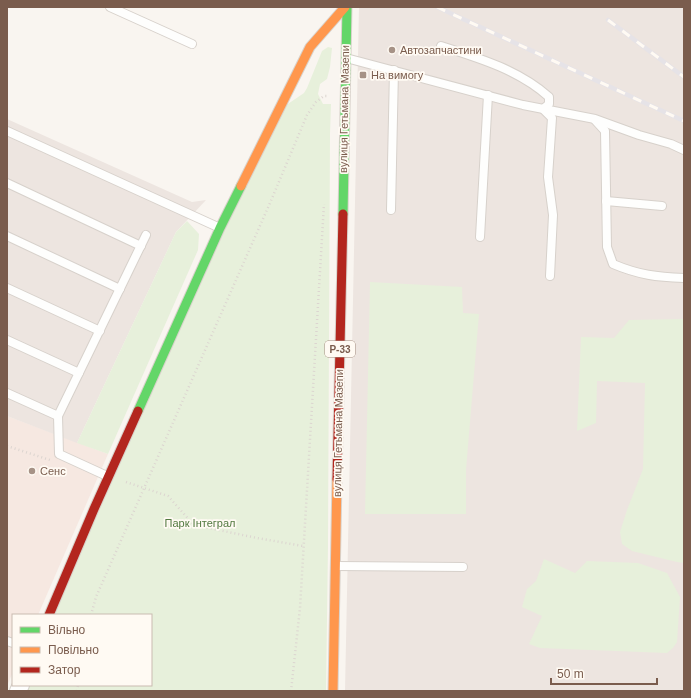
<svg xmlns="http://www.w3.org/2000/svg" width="691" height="698" font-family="Arial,sans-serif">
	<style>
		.commercial { fill: #f6e8e1 }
		.industrial { fill: #ede5e0 }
		.green { fill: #e7f0db }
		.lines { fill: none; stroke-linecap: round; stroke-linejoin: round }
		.lane-casing { stroke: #d7d1cb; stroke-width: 10 }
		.street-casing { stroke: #d7d1cb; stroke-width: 18 }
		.fast-casing { stroke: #d9d2cb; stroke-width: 11 }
		.slow-casing { stroke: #d9d2cb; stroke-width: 11 }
		.jam-casing { stroke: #d9d2cb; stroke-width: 11 }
		.path { stroke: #dcd5d0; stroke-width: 2.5; stroke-dasharray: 1 3; stroke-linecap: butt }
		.lane { stroke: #fefefd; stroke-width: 8 }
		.street { stroke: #fefefd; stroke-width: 16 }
		.fast { stroke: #63d668; stroke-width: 9 }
		.slow { stroke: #ff974d; stroke-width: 9 }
		.jam { stroke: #b3261e; stroke-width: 9 }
		.rail-casing { stroke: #e6e3e7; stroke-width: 4.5 }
		.rail { stroke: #fffaf3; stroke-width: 3; stroke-dasharray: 9; stroke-linecap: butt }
		.poi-dot { fill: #a69286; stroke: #fffaf3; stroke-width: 1.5 }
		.labels { text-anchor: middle; stroke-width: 3.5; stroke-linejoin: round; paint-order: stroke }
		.shield { fill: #fffaf3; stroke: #a28b7f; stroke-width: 1 }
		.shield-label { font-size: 10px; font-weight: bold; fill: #7a5c4d }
		.poi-label { font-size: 11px; fill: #7a5c4d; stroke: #fffaf3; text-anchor: start }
		.street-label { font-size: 11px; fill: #7a5c4d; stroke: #fffaf3 }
		.park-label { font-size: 11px; fill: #537a41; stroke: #fffaf3 }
	</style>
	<rect width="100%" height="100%" fill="#f9f5f0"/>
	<!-- commercial -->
	<path class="commercial" d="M7,416L108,454L38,615H13V672L7,686Z"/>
	<!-- industrial -->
	<g class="industrial">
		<path d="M359,7H684V691H345Z"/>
		<path d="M7,119L192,202L206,200L176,232L77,443L7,416Z"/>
	</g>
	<!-- green -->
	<g class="green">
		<path d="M328,47L332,48L330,67L327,79L320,84L318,94L323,104H331L330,134L328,546L326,691H19L22,685H151V615H51L279,110L304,93L307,88L322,51Z"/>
		<path d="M187,221L199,234L198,250L108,454L77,443L176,232Z"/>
		<path d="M370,282L462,287L463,313L479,314L466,470V514H365Z"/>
		<path d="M684,319V563L677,562L632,551L622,544L620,532L627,510L643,469L645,383L597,381L596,423L577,431L581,337L614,338L629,320Z"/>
		<path d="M544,559L575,573L587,561L638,563L667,573L680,597L677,642L673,648L667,653L540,648L529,644L542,616L522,607L527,589L536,581Z"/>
	</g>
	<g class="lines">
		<!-- lane casing -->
		<g class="lane-casing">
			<g id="lane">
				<path d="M110,7L192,44"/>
				<path d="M441,46C479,58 519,70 549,97V104L543,109L552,118L548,177L553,215L550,276"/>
				<path d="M346,58L523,105L595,119L639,135L671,144L684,150"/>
				<path d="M595,120L605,131L607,247L613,264C639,275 657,277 684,278"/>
				<path d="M7,131L220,228"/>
				<path d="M7,183L141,246"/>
				<path d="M606,201L662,206"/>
				<path d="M391,210L394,70"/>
				<path d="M7,236L120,289"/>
				<path d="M480,237L488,95"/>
				<path d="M7,288L100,331"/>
				<path d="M7,340L79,373"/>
				<path d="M7,393L58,416L146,235"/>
				<path d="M58,416L59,454L107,476"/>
				<path d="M337,566L463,567"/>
				<path d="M7,641L13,643"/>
			</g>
		</g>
		<!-- street casing -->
		<g class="street-casing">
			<path id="street" d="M18,691L21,685"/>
		</g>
		<!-- fast casing -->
		<g class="fast-casing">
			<g id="fast">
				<path d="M343,214L347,7"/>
				<path d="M138,411L220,228L241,186"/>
			</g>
		</g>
		<!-- slow casing -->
		<g class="slow-casing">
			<g id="slow">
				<path d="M241,186L310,47L345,7"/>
				<path d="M333,691L337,479"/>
			</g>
		</g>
		<!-- jam casing -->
		<g class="jam-casing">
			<g id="jam">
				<path d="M337,479L343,214"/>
				<path d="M49,615L94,509L138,411"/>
			</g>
		</g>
		<!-- path -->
		<g class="path">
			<path d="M7,446L50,460"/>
			<path d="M126,482L168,496L192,523L209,528L257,538L303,546"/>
			<path d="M91,615L96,597L270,203L307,115L316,102L324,96H328"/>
			<path d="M77,691L78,685"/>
			<path d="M291,691L300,608L324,204"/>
		</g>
		<!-- lane -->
		<use href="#lane" class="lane"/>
		<!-- street -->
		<use href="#street" class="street"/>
		<!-- fast -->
		<use href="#fast" class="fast"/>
		<!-- slow -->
		<use href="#slow" class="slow"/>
		<!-- jam -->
		<use href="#jam" class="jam"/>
		<!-- rail casing -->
		<g class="rail-casing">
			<g id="rail">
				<path d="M437,7L684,121"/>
				<path d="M608,20L684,77"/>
			</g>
		</g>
		<!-- rail -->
		<use href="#rail" class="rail"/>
	</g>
	<!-- markers -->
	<g class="poi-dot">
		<circle cx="392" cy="50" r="4"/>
		<rect x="359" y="71" width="8" height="8" rx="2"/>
		<circle cx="32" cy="471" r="4"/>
	</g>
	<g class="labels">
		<!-- shield labels -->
		<rect class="shield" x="325" y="341" width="30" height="16" rx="3"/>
		<g class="shield-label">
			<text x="340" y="353">Р-33</text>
		</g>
		<!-- poi labels -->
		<g class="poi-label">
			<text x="400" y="54">Автозапчастини</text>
			<text x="371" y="79">На вимогу</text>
			<text x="40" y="475">Сенс</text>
		</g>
		<!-- street labels -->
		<g class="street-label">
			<text transform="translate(344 109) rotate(-89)" y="4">вулиця Гетьмана Мазепи</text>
			<text transform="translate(338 433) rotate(-89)" y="4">вулиця Гетьмана Мазепи</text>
		</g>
		<!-- park labels -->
		<g class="park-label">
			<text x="200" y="527">Парк Інтеграл</text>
		</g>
	</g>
	<!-- border -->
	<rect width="691" height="698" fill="none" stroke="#7a5c4d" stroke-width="16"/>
	<!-- legend -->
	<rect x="12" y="614" width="140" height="72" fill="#fffaf3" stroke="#cabbb1"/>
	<rect x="20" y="627" width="20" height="6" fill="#63d668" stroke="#cabbb1"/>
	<text x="48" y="634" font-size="12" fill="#7a5c4d">Вільно</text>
	<rect x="20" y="647" width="20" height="6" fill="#ff974d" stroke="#cabbb1"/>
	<text x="48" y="654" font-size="12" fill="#7a5c4d">Повільно</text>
	<rect x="20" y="667" width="20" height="6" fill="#b3261e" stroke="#cabbb1"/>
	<text x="48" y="674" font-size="12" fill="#7a5c4d">Затор</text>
	<!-- scale -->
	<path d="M551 678v6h106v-6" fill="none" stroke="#7a5c4d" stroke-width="2"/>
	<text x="557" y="678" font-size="12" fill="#7a5c4d" stroke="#fffaf3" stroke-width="3" paint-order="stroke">50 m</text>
</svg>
